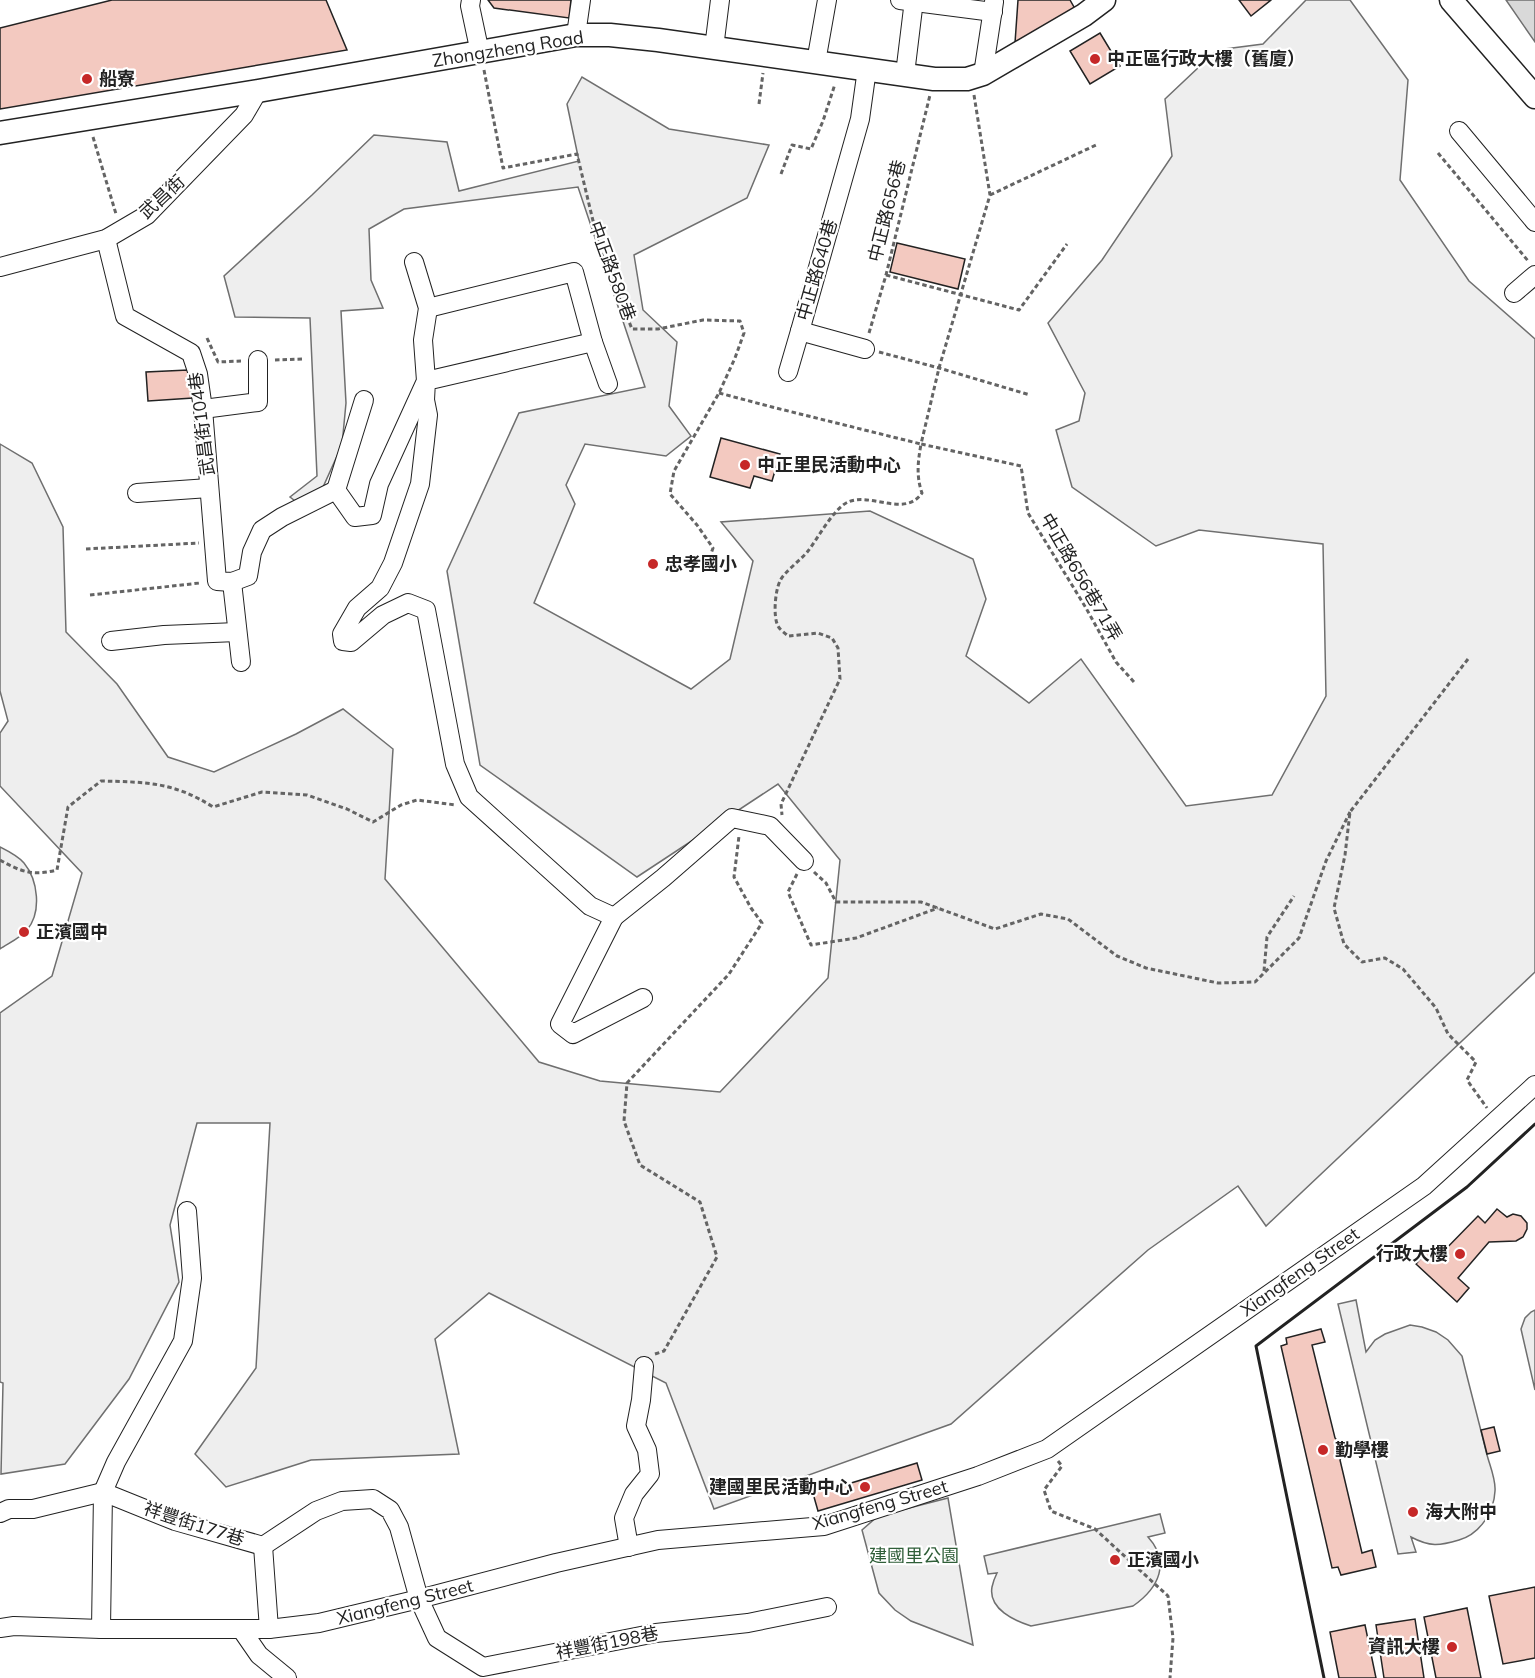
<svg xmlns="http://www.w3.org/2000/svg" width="1535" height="1678" font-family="Mulish,'Noto Sans TC',sans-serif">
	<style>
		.green { fill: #eee; stroke: #6f6f6f; stroke-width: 1.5 }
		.parking { fill: #ededed; stroke: #6f6f6f; stroke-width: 1.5 }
		.water { fill: #d9d9d9; stroke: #6f6f6f; stroke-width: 1.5 }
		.building { fill: #f3c9c0; stroke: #222; stroke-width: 1.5 }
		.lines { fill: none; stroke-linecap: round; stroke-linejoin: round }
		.minor-casing { stroke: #222; stroke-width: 20 }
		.major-casing { stroke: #222; stroke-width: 25 }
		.path { stroke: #646464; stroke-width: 3; stroke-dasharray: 4.5 3; stroke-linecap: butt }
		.minor { stroke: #fff; stroke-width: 18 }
		.major { stroke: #fff; stroke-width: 22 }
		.wall { stroke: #222; stroke-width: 3 }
		.poi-dot { fill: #c62828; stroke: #fff; stroke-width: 2 }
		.labels { text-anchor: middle; stroke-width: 4.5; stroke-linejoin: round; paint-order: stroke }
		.street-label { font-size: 18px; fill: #222; stroke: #fff }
		.poi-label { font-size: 18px; font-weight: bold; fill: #222; stroke: #fff; text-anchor: start }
		.park-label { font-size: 18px; fill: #2f5e38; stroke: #fff }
	</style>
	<rect width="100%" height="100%" fill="#fff"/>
	<!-- green -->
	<g class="green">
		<path d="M1306,0H1350L1408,80L1400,180L1469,281L1535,339V972L1266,1226L1238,1186L1148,1250L951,1424L714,1509L666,1383L489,1293L435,1339L459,1454L311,1460L226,1487L195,1454L256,1368L270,1123H197L170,1225L179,1282L129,1379L65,1464L1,1474L3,1383L0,1382V1013L52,976L82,873L0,786V733L8,721L0,691V444L32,463L63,527L66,632L117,684L168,757L214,772L296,734L343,709L393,749L385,879L539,1062L600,1081L720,1092L828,978L840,860L778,784L637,877L480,765L447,571L519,413L645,387L578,187L404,209L369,229L371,280L383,308L341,311L346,403L342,445L323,487L303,507L290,497L317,476L310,318L235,317L224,276L312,195L374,135L447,142L459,191L579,161L567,104L582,77L669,129L769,145L747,198L634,255L643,310L677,342L669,406L691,436L666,456L585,444L566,485L575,504L534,603L691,689L730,659L753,561L721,522L870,511L973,559L986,599L966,656L1029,703L1081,659L1186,806L1272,795L1326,696L1323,544L1199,530L1156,546L1072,487L1056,430L1079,421L1085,393L1048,323L1102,260L1172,156L1165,99L1217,50L1263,44Z"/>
		<path d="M0,847C8,851 18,856 24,863C38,880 42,912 27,930C20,938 9,943 0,949Z"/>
		<path d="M1356,1300L1366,1352L1375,1340L1385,1334L1410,1325L1422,1327L1436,1332L1448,1340L1462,1356C1470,1389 1479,1422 1487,1455C1490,1466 1496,1480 1495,1491C1494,1512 1480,1534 1459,1540C1439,1546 1430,1547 1411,1537L1416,1552L1398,1554L1338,1304Z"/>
		<path d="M948,1498L973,1645L911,1621L895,1610L879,1593L862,1530L878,1516Z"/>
		<path d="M1160,1514L1165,1533L1148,1537C1171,1562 1159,1588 1133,1606L1031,1626C1015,1621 988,1609 992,1587C993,1582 995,1577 997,1573L988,1574L984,1556Z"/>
	</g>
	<!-- parking -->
	<path class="parking" d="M1535,1310V1390L1521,1329L1525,1318L1531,1312Z"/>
	<!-- water -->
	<path class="water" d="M1506,0H1535V42Z"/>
	<!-- building -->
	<g class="building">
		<path d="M112,0H326L347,50L0,109V28Z"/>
		<path d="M488,0H571L569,18L494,8Z"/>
		<path d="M1018,0H1070L1079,16L1015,43Z"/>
		<path d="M1239,0H1271L1251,16Z"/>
		<path d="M1100,33L1120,66L1090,84L1070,51Z"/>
		<path d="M897,243L965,259L958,289L890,272Z"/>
		<path d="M188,370L197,388L193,398L148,401L146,372Z"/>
		<path d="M721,438L780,454L772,481L754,476L750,488L710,477Z"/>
		<path d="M1497,1209L1507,1217L1513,1214L1521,1216L1527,1223V1229L1523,1237L1516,1241L1489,1242L1458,1278L1469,1288L1457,1302L1416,1264L1428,1250L1437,1258L1478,1216L1485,1223Z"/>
		<path d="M1321,1329L1325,1342L1312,1345L1335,1438L1342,1446L1343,1453L1340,1460L1362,1553L1372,1550L1376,1567L1341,1575L1338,1567L1332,1568L1281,1346L1287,1344L1286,1338Z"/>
		<path d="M1494,1427L1500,1451L1487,1454L1481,1430Z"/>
		<path d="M917,1463L922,1480L818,1511L812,1490L826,1485L828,1490Z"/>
		<path d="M1535,1587V1658L1503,1664L1489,1596Z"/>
		<path d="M1467,1608L1481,1678H1436L1424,1617Z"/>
		<path d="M1415,1619L1424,1678H1384L1376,1625Z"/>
		<path d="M1365,1625L1376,1678H1339L1330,1632Z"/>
	</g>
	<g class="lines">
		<!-- minor casing -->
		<g class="minor-casing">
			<g id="minor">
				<path d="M471,0L470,6L480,53"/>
				<path d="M900,0L993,12"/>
				<path d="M576,35L581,0"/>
				<path d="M714,48L720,0"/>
				<path d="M816,62L827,0"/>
				<path d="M905,74L914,0"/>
				<path d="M983,74L994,2"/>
				<path d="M1459,131L1535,222"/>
				<path d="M106,239L125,316L191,353L198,374L203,409L217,581L232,582L248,576L252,552L262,530L282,517L336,490L355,517L372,515L379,484L426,381L423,340L428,308L414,262"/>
				<path d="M0,267L106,239L147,215L244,115L258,91"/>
				<path d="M1514,293L1535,275"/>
				<path d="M428,308L574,272L593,342L608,384"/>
				<path d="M593,342L426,381L425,400L428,415L420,484L393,563L380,588L357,608L342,634L343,641L351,642L383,615L408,603L426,610L455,764L469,797L590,906L614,917L560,1024L573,1034L643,998"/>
				<path d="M865,349L800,331L860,119L867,69"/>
				<path d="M788,372L800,331"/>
				<path d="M203,409L258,402V360"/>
				<path d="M336,490L364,400"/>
				<path d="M137,493L209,488"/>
				<path d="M232,582L241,662"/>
				<path d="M111,641L164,635L237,632"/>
				<path d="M614,917L663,878L732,818L770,826L804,861"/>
				<path d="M0,1513L9,1509H33L103,1492L175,1521L263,1546L316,1511L342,1501L373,1499L390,1510L399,1527L419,1599L437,1638L483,1667L656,1633L748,1623L827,1607"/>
				<path d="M263,1546L269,1629"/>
				<path d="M629,1547L624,1518L634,1494L650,1474L647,1450L636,1426L641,1400L644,1366"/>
				<path d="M0,1628L14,1626L101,1629H269L319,1623L419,1599L556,1563L658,1540L824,1526L978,1476L1047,1449L1424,1186L1535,1085"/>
				<path d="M101,1629L103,1492L116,1462L183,1341L192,1278L187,1211"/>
				<path d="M241,1629L259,1655L287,1678"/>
			</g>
		</g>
		<!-- major casing -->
		<g class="major-casing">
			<g id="major">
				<path d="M1451,0L1535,97"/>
				<path d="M0,133L258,91L576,35H610L658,40L934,79H967L983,74L1084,15L1104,0"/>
			</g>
		</g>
		<!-- path -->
		<g class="path">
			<path d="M484,70L503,168L577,154L600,250L632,329H658L703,320L740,321L744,333L735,358L719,393L674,471L670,494L697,525L713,548L704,574"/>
			<path d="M974,95L990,195L939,368L921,444L1021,466L1028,513L1086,608L1116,662L1134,682"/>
			<path d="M759,104L763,73"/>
			<path d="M93,137L116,214"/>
			<path d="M1438,153L1529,262"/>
			<path d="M781,174L792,145L811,149L823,121L835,84"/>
			<path d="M990,195L1096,145"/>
			<path d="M886,275L1019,310L1067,244"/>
			<path d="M869,333L886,275L930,95"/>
			<path d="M207,338L218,362L241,361"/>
			<path d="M879,352L939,368L1030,395"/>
			<path d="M275,360L302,359"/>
			<path d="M719,393L772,407L921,444C918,461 916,476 922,493C905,518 871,492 848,502C834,508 818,538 808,551C801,560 784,572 780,581C775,591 773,617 778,626C780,630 785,633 788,636L818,633L832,638L838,648L840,679L781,804L782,815"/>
			<path d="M86,549L199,543"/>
			<path d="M90,595L200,583"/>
			<path d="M1468,659L1350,812L1345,855L1334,908L1344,944L1362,962L1385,958L1403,969L1436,1008L1448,1034L1476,1062L1467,1080L1487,1108"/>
			<path d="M0,860C21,872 33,876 57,870L68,807L101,781C146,782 174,782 213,807L262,792L307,795L347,809L373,822L401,805L417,800L456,805"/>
			<path d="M814,872L826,883L836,902H921L995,929L1041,914L1068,919L1117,956L1146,968L1218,983L1255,982L1299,938L1326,861L1350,812"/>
			<path d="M797,874L788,892L811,945L856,938L938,908"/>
			<path d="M1264,971L1267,937L1294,896"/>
			<path d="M655,1354L664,1351L717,1257L700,1202L640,1165L624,1121L627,1083L729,974L762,923L751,908L734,877L739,836"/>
			<path d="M1058,1461L1062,1466L1044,1490L1051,1511L1095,1529L1168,1596L1173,1638L1170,1678"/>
		</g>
		<!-- minor -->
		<use href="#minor" class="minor"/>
		<!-- major -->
		<use href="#major" class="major"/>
		<!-- wall -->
		<path class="wall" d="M1324,1678L1256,1346L1467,1187L1535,1124"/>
	</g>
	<!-- markers -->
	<g class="poi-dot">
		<circle cx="1095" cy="59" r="6"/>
		<circle cx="87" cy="79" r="6"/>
		<circle cx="745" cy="465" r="6"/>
		<circle cx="653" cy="564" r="6"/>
		<circle cx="24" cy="932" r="6"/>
		<circle cx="1460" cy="1254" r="6"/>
		<circle cx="1323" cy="1450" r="6"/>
		<circle cx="865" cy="1487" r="6"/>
		<circle cx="1413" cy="1512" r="6"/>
		<circle cx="1115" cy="1560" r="6"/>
		<circle cx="1452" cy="1647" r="6"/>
	</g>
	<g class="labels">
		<!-- street labels -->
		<g class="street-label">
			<text transform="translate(508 49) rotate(-9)" y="6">Zhongzheng Road</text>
			<text transform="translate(162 197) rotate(-43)" y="6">武昌街</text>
			<text transform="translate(887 211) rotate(-76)" y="6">中正路656巷</text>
			<text transform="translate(817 270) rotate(-74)" y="6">中正路640巷</text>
			<text transform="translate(612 271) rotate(70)" y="6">中正路580巷</text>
			<text transform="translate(202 424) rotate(-97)" y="6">武昌街104巷</text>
			<text transform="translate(1081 577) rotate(60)" y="6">中正路656巷71弄</text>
			<text transform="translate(1300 1272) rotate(-35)" y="6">Xiangfeng Street</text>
			<text transform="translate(880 1505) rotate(-16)" y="6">Xiangfeng Street</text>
			<text transform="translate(194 1524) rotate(18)" y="6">祥豐街177巷</text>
			<text transform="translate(405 1602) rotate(-14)" y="6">Xiangfeng Street</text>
			<text transform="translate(607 1643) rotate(-11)" y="6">祥豐街198巷</text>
		</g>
		<!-- poi labels -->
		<g class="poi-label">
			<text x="1107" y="65">中正區行政大樓（舊廈）</text>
			<text x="99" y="85">船寮</text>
			<text x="757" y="471">中正里民活動中心</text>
			<text x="665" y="570">忠孝國小</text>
			<text x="36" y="938">正濱國中</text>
			<text x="1448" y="1260" text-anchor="end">行政大樓</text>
			<text x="1335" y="1456">勤學樓</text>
			<text x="853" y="1493" text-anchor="end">建國里民活動中心</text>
			<text x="1425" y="1518">海大附中</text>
			<text x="1127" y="1566">正濱國小</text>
			<text x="1440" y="1653" text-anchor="end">資訊大樓</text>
		</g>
		<!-- park labels -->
		<g class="park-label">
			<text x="914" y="1562">建國里公園</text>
		</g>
	</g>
</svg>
